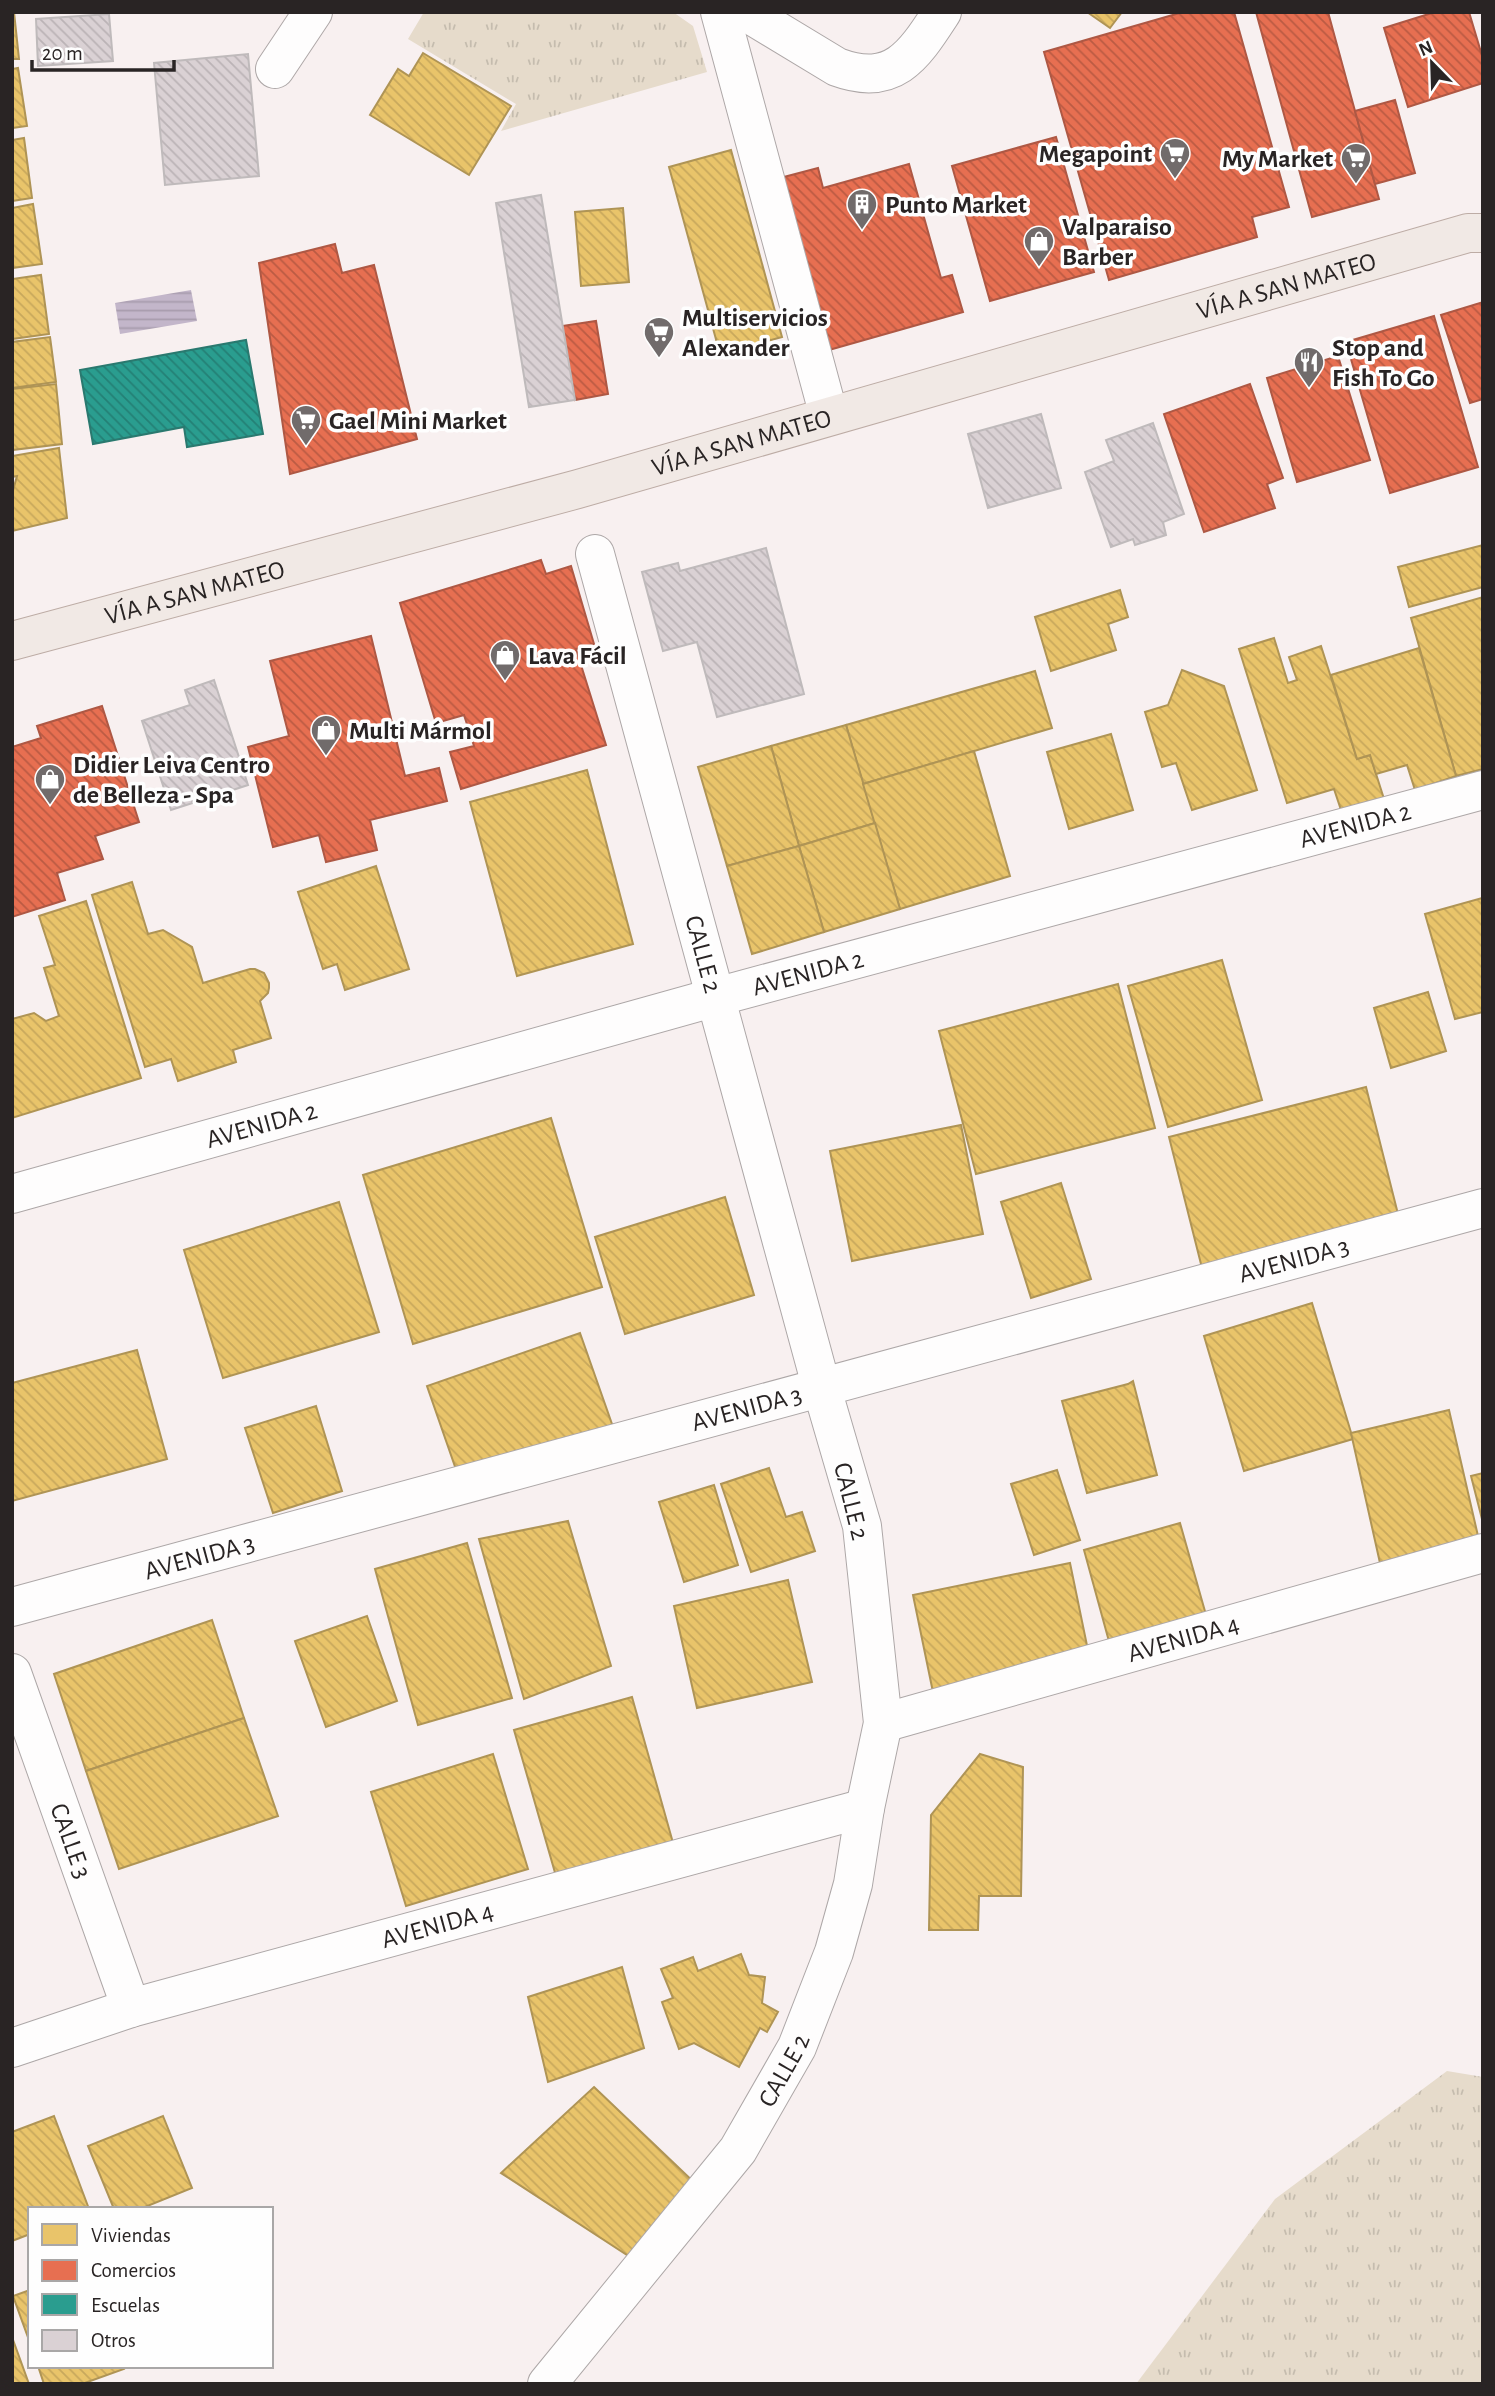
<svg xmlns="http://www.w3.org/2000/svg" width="1495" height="2396" font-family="'Alegreya Sans',sans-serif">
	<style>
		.grass { fill: url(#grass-tufts) }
		.water { fill: url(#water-rules) }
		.homes { fill: url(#homes-back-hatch); stroke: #af9455; stroke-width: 2 }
		.shops { fill: url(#shops-back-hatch); stroke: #ae5844; stroke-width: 2 }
		.schools { fill: url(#schools-back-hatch); stroke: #2a796f; stroke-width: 2 }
		.building { fill: url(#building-back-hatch); stroke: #bfbabb; stroke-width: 2 }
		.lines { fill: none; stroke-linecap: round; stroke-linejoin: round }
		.minor-casing { stroke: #ada7a7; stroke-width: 40 }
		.primary-casing { stroke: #bdaca5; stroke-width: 40 }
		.minor { stroke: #fefdfd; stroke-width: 38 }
		.primary { stroke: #f1e9e5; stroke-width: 38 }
		.labels { text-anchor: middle; stroke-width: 7; stroke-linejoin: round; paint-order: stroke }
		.poi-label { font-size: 26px; font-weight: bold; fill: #292424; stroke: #fefefe; text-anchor: start }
		.street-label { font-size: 26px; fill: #292424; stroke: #fefefe }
	</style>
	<defs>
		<pattern id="grass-tufts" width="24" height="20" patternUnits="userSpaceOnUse" patternTransform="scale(1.75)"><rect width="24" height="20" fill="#e6dbcb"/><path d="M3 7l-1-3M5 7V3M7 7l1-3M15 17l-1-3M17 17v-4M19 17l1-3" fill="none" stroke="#c5bcae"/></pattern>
		<pattern id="water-rules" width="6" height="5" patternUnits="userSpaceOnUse" patternTransform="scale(1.75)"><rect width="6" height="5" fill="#c3b6ca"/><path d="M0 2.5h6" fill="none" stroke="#a89cad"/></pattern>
		<pattern id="homes-back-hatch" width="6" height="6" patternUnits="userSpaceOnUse" patternTransform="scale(1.75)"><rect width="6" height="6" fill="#e9c46a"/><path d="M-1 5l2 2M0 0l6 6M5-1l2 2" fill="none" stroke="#c8a85c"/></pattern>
		<pattern id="shops-back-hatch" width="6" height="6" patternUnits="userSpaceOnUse" patternTransform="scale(1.75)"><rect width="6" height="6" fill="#e76f51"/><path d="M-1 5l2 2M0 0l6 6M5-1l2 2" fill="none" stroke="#bb5b43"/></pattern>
		<pattern id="schools-back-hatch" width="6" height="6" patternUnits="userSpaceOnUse" patternTransform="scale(1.75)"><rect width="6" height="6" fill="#2a9d8f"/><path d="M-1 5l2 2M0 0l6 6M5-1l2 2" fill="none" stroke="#248075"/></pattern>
		<pattern id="building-back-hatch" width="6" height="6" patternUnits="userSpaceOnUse" patternTransform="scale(1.75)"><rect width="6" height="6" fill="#dad1d4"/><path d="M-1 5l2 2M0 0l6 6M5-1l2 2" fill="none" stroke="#bbb3b6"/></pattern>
	</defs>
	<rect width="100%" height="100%" fill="#f8f0f0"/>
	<!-- grass -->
	<g class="grass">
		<path d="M424,12H673L693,26L707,72L501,131L516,104L408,39Z"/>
		<path d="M1447,2071L1483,2077V2384H1136L1275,2199Z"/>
	</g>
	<!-- water -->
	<path class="water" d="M191,290L197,321L120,334L115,303Z"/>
	<!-- homes -->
	<g class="homes">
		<path d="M12,12H14L19,59H12Z"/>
		<path d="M1087,12H1122L1110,28Z"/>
		<path d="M423,53L511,106L469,175L370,115L398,69L409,76Z"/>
		<path d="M18,68L27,126L12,128V69Z"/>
		<path d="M24,138L32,198L12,201V140Z"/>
		<path d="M731,150L782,337L720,354L669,167Z"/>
		<path d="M33,204L42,264L12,268V208Z"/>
		<path d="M623,208L629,282L581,286L575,212Z"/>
		<path d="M41,275L49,334L12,339V279Z"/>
		<path d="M50,337L56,382L12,388V342Z"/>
		<path d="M56,384L62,444L12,450V389Z"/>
		<path d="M59,448L67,518L12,531V494L17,476L12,477V456Z"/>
		<path d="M1483,545V587L1409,607L1398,567Z"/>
		<path d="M1120,590L1128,617L1108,624L1116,650L1051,671L1035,617Z"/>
		<path d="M1483,597V769L1456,776L1411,618Z"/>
		<path d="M1274,638L1288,683L1297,680L1289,657L1321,646L1357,759L1370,755L1385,802L1343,816L1334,789L1287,803L1239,649Z"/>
		<path d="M1419,648L1456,776L1415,790L1407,765L1376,774L1370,755L1357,759L1331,675Z"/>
		<path d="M1182,670L1224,686L1257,790L1192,810L1176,763L1162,767L1145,712L1168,705Z"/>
		<path d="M1035,671L1052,728L863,784L846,725Z"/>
		<path d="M846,725L875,823L799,846L771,746Z"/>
		<path d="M1111,734L1133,810L1069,829L1047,752Z"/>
		<path d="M771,746L799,846L727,866L698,767Z"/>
		<path d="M974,751L1010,876L900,909L863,784Z"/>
		<path d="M587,770L633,944L517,976L470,802Z"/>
		<path d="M875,823L900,909L824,932L799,846Z"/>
		<path d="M799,846L824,932L752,954L727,866Z"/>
		<path d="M376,866L409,969L345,990L337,964L323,969L298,892Z"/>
		<path d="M132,882L148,934L163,930L192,947L203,983L250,969H255L264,973L269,983V988L268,993L260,1001L271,1038L233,1050L236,1062L178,1081L171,1059L145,1067L92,895Z"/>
		<path d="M1482,898L1483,1012L1455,1019L1425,914Z"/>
		<path d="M86,901L141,1078L12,1118V1019L34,1013L46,1021L59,1016L44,968L55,965L39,916Z"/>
		<path d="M1222,960L1262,1100L1168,1127L1128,986Z"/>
		<path d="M1118,984L1155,1128L976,1174L939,1031Z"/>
		<path d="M1428,992L1446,1051L1391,1068L1374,1008Z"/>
		<path d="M1366,1087L1400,1222L1203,1272L1169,1137Z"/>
		<path d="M551,1118L602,1287L413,1344L363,1175Z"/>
		<path d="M961,1125L983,1234L852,1261L830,1151Z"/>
		<path d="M1061,1183L1091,1279L1031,1298L1001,1202Z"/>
		<path d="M725,1197L754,1295L625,1334L595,1237Z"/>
		<path d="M339,1202L379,1332L223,1378L184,1250Z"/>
		<path d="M1312,1303L1353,1439L1244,1471L1204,1336Z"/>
		<path d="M580,1333L613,1427L460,1481L427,1386Z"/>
		<path d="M137,1350L167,1459L12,1501V1383Z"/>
		<path d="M1133,1381L1157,1475L1087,1493L1062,1401L1128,1384Z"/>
		<path d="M316,1406L342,1491L273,1513L245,1428Z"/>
		<path d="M1449,1410L1481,1549L1382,1572L1351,1433Z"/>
		<path d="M769,1468L786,1517L802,1512L815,1551L751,1572L721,1484Z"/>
		<path d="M1057,1470L1080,1540L1034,1555L1011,1484Z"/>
		<path d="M1483,1473V1523L1471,1476Z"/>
		<path d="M714,1485L738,1565L684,1582L659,1502Z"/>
		<path d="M568,1521L611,1666L524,1699L479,1539Z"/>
		<path d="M1180,1523L1210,1629L1113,1656L1084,1550Z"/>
		<path d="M467,1543L512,1698L418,1725L375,1569Z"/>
		<path d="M1070,1563L1091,1665L934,1697L913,1595Z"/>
		<path d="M788,1580L812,1682L697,1708L674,1606Z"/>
		<path d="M367,1616L397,1701L326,1727L295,1641Z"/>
		<path d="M212,1620L244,1718L86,1771L54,1674Z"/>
		<path d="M632,1697L677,1857L560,1890L514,1730Z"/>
		<path d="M244,1718L278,1816L119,1869L86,1771Z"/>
		<path d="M493,1754L528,1869L406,1906L371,1792Z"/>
		<path d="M980,1754L1023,1767L1021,1896H979L978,1930H929L931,1815Z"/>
		<path d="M741,1954L749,1975L765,1977L762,2003L778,2012L767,2032L760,2028L739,2067L694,2043L679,2049L662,2002L673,1998L661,1969L693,1957L698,1971Z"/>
		<path d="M622,1967L644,2048L548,2082L528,1997Z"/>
		<path d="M594,2087L699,2187L630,2257L501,2173Z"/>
		<path d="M54,2116L89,2209H30V2234L12,2241V2132Z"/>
		<path d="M163,2116L192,2188L140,2209H114L88,2146Z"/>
		<path d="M30,2290V2343L13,2296Z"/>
		<path d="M12,2337L29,2384H12Z"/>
		<path d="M38,2366H123L124,2369L82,2384H44Z"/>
	</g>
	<!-- shops -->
	<g class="shops">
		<path d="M1183,12H1234L1289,207L1252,217L1257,237L1109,280L1044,52Z"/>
		<path d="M1256,12H1328L1379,199L1312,217Z"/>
		<path d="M1435,12H1469L1483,59V83L1408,107L1384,28Z"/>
		<path d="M1395,100L1415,173L1375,184L1355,111Z"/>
		<path d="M1056,137L1094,272L990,301L952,166Z"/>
		<path d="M909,164L941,278L952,275L963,312L829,350L780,178L818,168L823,188Z"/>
		<path d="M335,244L342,273L374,265L417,439L290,474L259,263Z"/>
		<path d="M1483,302V399L1470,403L1441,315Z"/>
		<path d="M1434,316L1478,467L1390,493L1346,342Z"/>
		<path d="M596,321L608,394L575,400L562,326Z"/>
		<path d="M1338,356L1370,460L1297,482L1267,378Z"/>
		<path d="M1250,384L1283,478L1267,484L1275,508L1204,532L1164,414Z"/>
		<path d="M541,560L546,574L571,566L594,644L576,649L606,745L461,789L450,752L474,746L464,715L436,723L400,603Z"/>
		<path d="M371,636L405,776L439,768L447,801L370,820L377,850L326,862L319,835L273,847L248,747L289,736L270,661Z"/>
		<path d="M102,706L139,822L95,836L103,859L57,873L65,900L12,917V747L41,738L37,726Z"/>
	</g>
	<!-- schools -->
	<path class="schools" d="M246,340L263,434L187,447L184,427L93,444L80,370Z"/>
	<!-- building -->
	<g class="building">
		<path d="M109,14L113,61L38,66L36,19Z"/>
		<path d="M248,54L259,176L165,185L154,63Z"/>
		<path d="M541,195L575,400L529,407L496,203Z"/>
		<path d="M1041,414L1061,488L988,508L968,434Z"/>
		<path d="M1153,423L1184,514L1163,522L1166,535L1135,545L1133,539L1111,547L1085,472L1114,461L1106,440Z"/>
		<path d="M766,548L804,694L717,717L697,642L663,651L642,572L678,563L680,571Z"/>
		<path d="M214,680L248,785L171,810L142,721L190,705L185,690Z"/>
	</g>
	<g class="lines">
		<!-- minor casing -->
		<g class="minor-casing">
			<g id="minor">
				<path d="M720,12L829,416"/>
				<path d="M746,12L837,67C894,88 914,55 942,12"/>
				<path d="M275,69L313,12"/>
				<path id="s1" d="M12,1194L716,997L1483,790"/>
				<path id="s2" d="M12,1607L1483,1208"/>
				<path id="s3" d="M12,1673L131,2008"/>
				<path id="s4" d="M883,1723L1483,1553"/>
				<path id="s5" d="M12,2048L131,2008L865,1808"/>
				<path id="s6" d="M547,2384L738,2150L797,2047L834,1952L853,1884L865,1808L883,1723L862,1526L822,1389L595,554"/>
			</g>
		</g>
		<!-- primary casing -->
		<g class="primary-casing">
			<g id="primary">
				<path id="s7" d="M12,641L578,489L1468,233H1483"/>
			</g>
		</g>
		<!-- minor -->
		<use href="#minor" class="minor"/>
		<!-- primary -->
		<use href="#primary" class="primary"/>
	</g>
	<!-- icons -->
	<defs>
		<g id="supermarket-pin" transform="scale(1.575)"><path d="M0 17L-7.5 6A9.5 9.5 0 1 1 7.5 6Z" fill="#716b6b" stroke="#fefefe"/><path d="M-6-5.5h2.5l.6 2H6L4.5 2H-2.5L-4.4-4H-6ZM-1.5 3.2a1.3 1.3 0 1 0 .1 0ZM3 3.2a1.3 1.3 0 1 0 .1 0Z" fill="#fff"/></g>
		<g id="building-pin" transform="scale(1.575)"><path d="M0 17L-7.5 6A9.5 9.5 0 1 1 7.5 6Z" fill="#716b6b" stroke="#fefefe"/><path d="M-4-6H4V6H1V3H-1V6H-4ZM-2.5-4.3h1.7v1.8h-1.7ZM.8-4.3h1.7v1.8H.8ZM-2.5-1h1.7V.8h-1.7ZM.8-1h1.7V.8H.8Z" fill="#fff"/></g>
		<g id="shop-pin" transform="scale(1.575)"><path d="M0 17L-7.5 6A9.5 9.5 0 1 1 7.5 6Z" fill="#716b6b" stroke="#fefefe"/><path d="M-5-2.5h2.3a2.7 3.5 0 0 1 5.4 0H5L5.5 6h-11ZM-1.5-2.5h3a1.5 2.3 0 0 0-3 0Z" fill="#fff"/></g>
		<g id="restaurant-pin" transform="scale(1.575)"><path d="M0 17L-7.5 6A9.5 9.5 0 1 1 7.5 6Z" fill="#716b6b" stroke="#fefefe"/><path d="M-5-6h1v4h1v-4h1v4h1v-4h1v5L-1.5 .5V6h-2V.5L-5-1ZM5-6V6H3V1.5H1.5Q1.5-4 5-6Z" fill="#fff"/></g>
	</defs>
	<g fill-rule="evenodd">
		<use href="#supermarket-pin" x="1175" y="153"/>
		<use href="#supermarket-pin" x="1356" y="158"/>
		<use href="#building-pin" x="862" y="204"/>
		<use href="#shop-pin" x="1039" y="241"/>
		<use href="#supermarket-pin" x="659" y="332"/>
		<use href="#restaurant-pin" x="1309" y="362"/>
		<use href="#supermarket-pin" x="306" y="420"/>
		<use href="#shop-pin" x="505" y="655"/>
		<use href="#shop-pin" x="326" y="730"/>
		<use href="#shop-pin" x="50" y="779"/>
	</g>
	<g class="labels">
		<!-- poi labels -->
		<g class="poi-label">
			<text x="1152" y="162" text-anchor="end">Megapoint</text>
			<text x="1333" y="167" text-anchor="end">My Market</text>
			<text x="885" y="213">Punto Market</text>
			<text x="1062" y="235">Valparaiso<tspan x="1062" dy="30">Barber</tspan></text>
			<text x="682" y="326">Multiservicios<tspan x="682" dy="30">Alexander</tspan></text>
			<text x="1332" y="356">Stop and<tspan x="1332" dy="30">Fish To Go</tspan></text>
			<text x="329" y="429">Gael Mini Market</text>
			<text x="528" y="664">Lava Fácil</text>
			<text x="349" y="739">Multi Mármol</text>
			<text x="73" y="773">Didier Leiva Centro<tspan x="73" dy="30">de Belleza - Spa</tspan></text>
		</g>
		<!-- street labels -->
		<g class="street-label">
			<text dy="9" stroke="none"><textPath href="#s7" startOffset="1323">VÍA A SAN MATEO</textPath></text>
			<text dy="9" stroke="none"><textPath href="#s7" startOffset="756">VÍA A SAN MATEO</textPath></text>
			<text dy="9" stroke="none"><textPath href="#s7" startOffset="189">VÍA A SAN MATEO</textPath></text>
			<text dy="9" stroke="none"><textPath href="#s1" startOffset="1393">AVENIDA 2</textPath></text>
			<text transform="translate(704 954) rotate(75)" y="9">CALLE 2</text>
			<text dy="9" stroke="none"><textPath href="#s1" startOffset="826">AVENIDA 2</textPath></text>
			<text dy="9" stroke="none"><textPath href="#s1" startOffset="259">AVENIDA 2</textPath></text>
			<text dy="9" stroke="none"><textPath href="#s2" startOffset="1328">AVENIDA 3</textPath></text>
			<text dy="9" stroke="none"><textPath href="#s2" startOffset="761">AVENIDA 3</textPath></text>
			<text transform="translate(852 1501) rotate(76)" y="9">CALLE 2</text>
			<text dy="9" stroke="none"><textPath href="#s2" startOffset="194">AVENIDA 3</textPath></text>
			<text dy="9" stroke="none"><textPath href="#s4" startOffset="312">AVENIDA 4</textPath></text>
			<text dy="9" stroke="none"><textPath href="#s3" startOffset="178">CALLE 3</textPath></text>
			<text dy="9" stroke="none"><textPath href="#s5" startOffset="443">AVENIDA 4</textPath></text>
			<text dy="9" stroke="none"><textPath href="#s6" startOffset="394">CALLE 2</textPath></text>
		</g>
	</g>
	<!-- border -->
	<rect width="1495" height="2396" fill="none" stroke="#292424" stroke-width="28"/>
	<!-- legend -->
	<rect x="28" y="2207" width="245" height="161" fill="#fefefe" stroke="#a9a7a7" stroke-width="2"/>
	<rect x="42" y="2224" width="35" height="21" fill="#e9c46a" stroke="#a9a7a7" stroke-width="2"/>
	<text x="91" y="2242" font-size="21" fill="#292424">Viviendas</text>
	<rect x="42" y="2260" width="35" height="21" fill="#e76f51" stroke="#a9a7a7" stroke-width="2"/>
	<text x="91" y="2277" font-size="21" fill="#292424">Comercios</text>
	<rect x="42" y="2294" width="35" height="21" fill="#2a9d8f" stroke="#a9a7a7" stroke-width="2"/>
	<text x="91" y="2312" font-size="21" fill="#292424">Escuelas</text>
	<rect x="42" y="2330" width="35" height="21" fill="#dad1d4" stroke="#a9a7a7" stroke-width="2"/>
	<text x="91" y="2347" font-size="21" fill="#292424">Otros</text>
	<!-- north arrow -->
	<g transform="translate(1432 63) rotate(337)" stroke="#fefefe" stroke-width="5" paint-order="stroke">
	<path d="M0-5L12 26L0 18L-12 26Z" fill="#292424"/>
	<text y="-10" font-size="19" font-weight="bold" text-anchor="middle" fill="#292424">N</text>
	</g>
	<!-- scale -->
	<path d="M32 60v10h142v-10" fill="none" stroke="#292424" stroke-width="3.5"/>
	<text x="42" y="60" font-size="21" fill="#292424" stroke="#fefefe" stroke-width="5" paint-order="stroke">20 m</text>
</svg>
